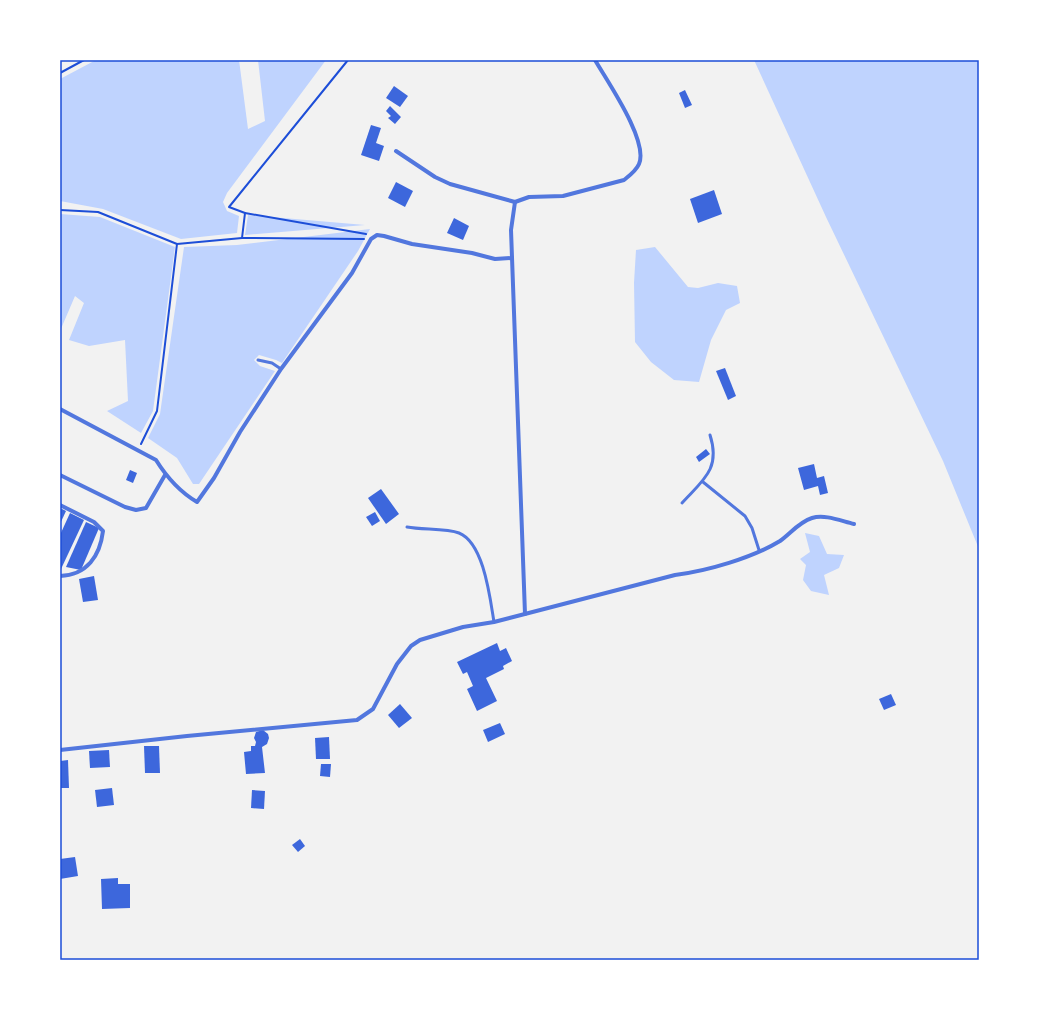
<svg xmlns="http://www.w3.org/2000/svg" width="1039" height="1020" font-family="Montserrat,sans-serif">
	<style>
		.water { fill: #bfd3fe }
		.building { fill: #3d67dc }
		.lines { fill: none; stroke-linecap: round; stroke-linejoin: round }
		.path { stroke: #1d4ed8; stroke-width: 2 }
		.service { stroke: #5277de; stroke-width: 3 }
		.minor { stroke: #5277de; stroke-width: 4 }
		.neatline { fill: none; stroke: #1d4ed8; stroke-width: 1.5 }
	</style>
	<rect width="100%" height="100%" fill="#f2f2f2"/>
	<!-- water -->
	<g class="water">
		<path d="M96,60H239L248,129L265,121L258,60H326L227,193L223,202L227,211L239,216L237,233L181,239L103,209L60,201V79Z"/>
		<path d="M754,60H979V549L943,461L826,217Z"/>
		<path d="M60,214L100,217L175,247L153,411L141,433L107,411L128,401L125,340L89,346L69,340L84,303L75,296L60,331Z"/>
		<path d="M248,215L365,225L245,235Z"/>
		<path d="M370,229L358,251L282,363L276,360L259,355L254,360L260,366L275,371L199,484H193L177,458L148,438L160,414L184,247L237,245Z"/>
		<path d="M655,247L688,287L698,288L718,283L737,286L740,303L726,310L711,340L699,382L674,380L651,362L635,342L634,283L636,250Z"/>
		<path d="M805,533L819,536L827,554L844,555L839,568L824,575L829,595L811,591L803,580L806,565L800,559L810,552Z"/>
	</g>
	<!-- building -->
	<g class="building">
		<path d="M394,86L408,96L400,107L386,98Z"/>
		<path d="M685,90L692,105L685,108L679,93Z"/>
		<path d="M390,106L401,117L395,124L388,118L391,116L386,111Z"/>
		<path d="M371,125L381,128L376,143L384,146L379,161L361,155Z"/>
		<path d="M396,182L413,191L405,207L388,198Z"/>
		<path d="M714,190L722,214L698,223L690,199Z"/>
		<path d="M454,218L469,226L463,240L447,233Z"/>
		<path d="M725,368L736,396L728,400L716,371Z"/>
		<path d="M706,449L710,454L699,462L696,457Z"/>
		<path d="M814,464L817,478L824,476L828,493L820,495L818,486L804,490L798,468Z"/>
		<path d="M130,470L137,473L133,483L126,480Z"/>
		<path d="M381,489L399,514L386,524L368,498Z"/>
		<path d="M60,508L66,511L60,524Z"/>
		<path d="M375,512L380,521L372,526L366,517Z"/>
		<path d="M70,513L84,520L61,569L60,535Z"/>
		<path d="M86,522L99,528L81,570L66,567Z"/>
		<path d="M94,576L98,600L83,602L79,579Z"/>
		<path d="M497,643L500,651L506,648L512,661L503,666L504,669L486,678L497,701L477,711L467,689L473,686L467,672L463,674L457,662Z"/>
		<path d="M891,694L896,705L884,710L879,699Z"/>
		<path d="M400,704L412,718L399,728L388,715Z"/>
		<path d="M500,723L505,734L488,742L483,730Z"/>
		<path d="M263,730L268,734L269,738L267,744L262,747L265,773L246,774L244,752L251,751V746H255L256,742L254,738L256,732Z"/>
		<path d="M329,737L330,759H316L315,738Z"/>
		<path d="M144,746H159L160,773H145Z"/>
		<path d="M109,750L110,767L90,768L89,751Z"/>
		<path d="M68,760L69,788H60V761Z"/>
		<path d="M321,764H331L330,777L320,776Z"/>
		<path d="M112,788L114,805L97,807L95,790Z"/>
		<path d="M252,790L265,791L264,809L251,808Z"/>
		<path d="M300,839L305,846L298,852L292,845Z"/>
		<path d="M75,857L78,876L60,879V859Z"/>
		<path d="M118,878V884H130V908L102,909L101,879Z"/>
	</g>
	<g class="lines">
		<!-- path -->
		<g class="path">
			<path d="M60,73L84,60"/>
			<path d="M60,210L98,212L177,244L242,238L364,239"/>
			<path d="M245,213L366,234"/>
			<path d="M242,238L245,213L229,207L348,60"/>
			<path d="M141,444L157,411L177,244"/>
		</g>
		<!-- service -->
		<g class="service">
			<path d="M258,360L272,363L281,369"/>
			<path d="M703,482L745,516L752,528L759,550"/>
			<path d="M682,503C703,480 721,469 710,435"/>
			<path d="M407,527C422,530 446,528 459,533C484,543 490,598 494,622"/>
		</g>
		<!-- minor -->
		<g class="minor">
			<path d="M396,151L435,177L450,184L515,202L529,197L563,196L624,180C629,176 636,171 639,164C649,141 607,81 595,60"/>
			<path d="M515,202L511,230L525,614"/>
			<path d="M60,409L156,460C166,476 180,492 197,502L214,478L240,432L281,369L352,273L371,239L377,235L384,236L412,244L472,253L495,259L512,258"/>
			<path d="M60,475L125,507L136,510L146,508L165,475"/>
			<path d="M60,505L94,522L103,531C100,556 87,575 60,576"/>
			<path d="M60,750L187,736L357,720L373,709L397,664L411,646L420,640L463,627L494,622L675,575C707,571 752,558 780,541C790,534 799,522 812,518C825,514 841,521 854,524"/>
		</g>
	</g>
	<!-- border -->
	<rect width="1039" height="1020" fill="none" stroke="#ffffff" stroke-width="122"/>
	<rect x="61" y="61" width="917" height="898" class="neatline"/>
</svg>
